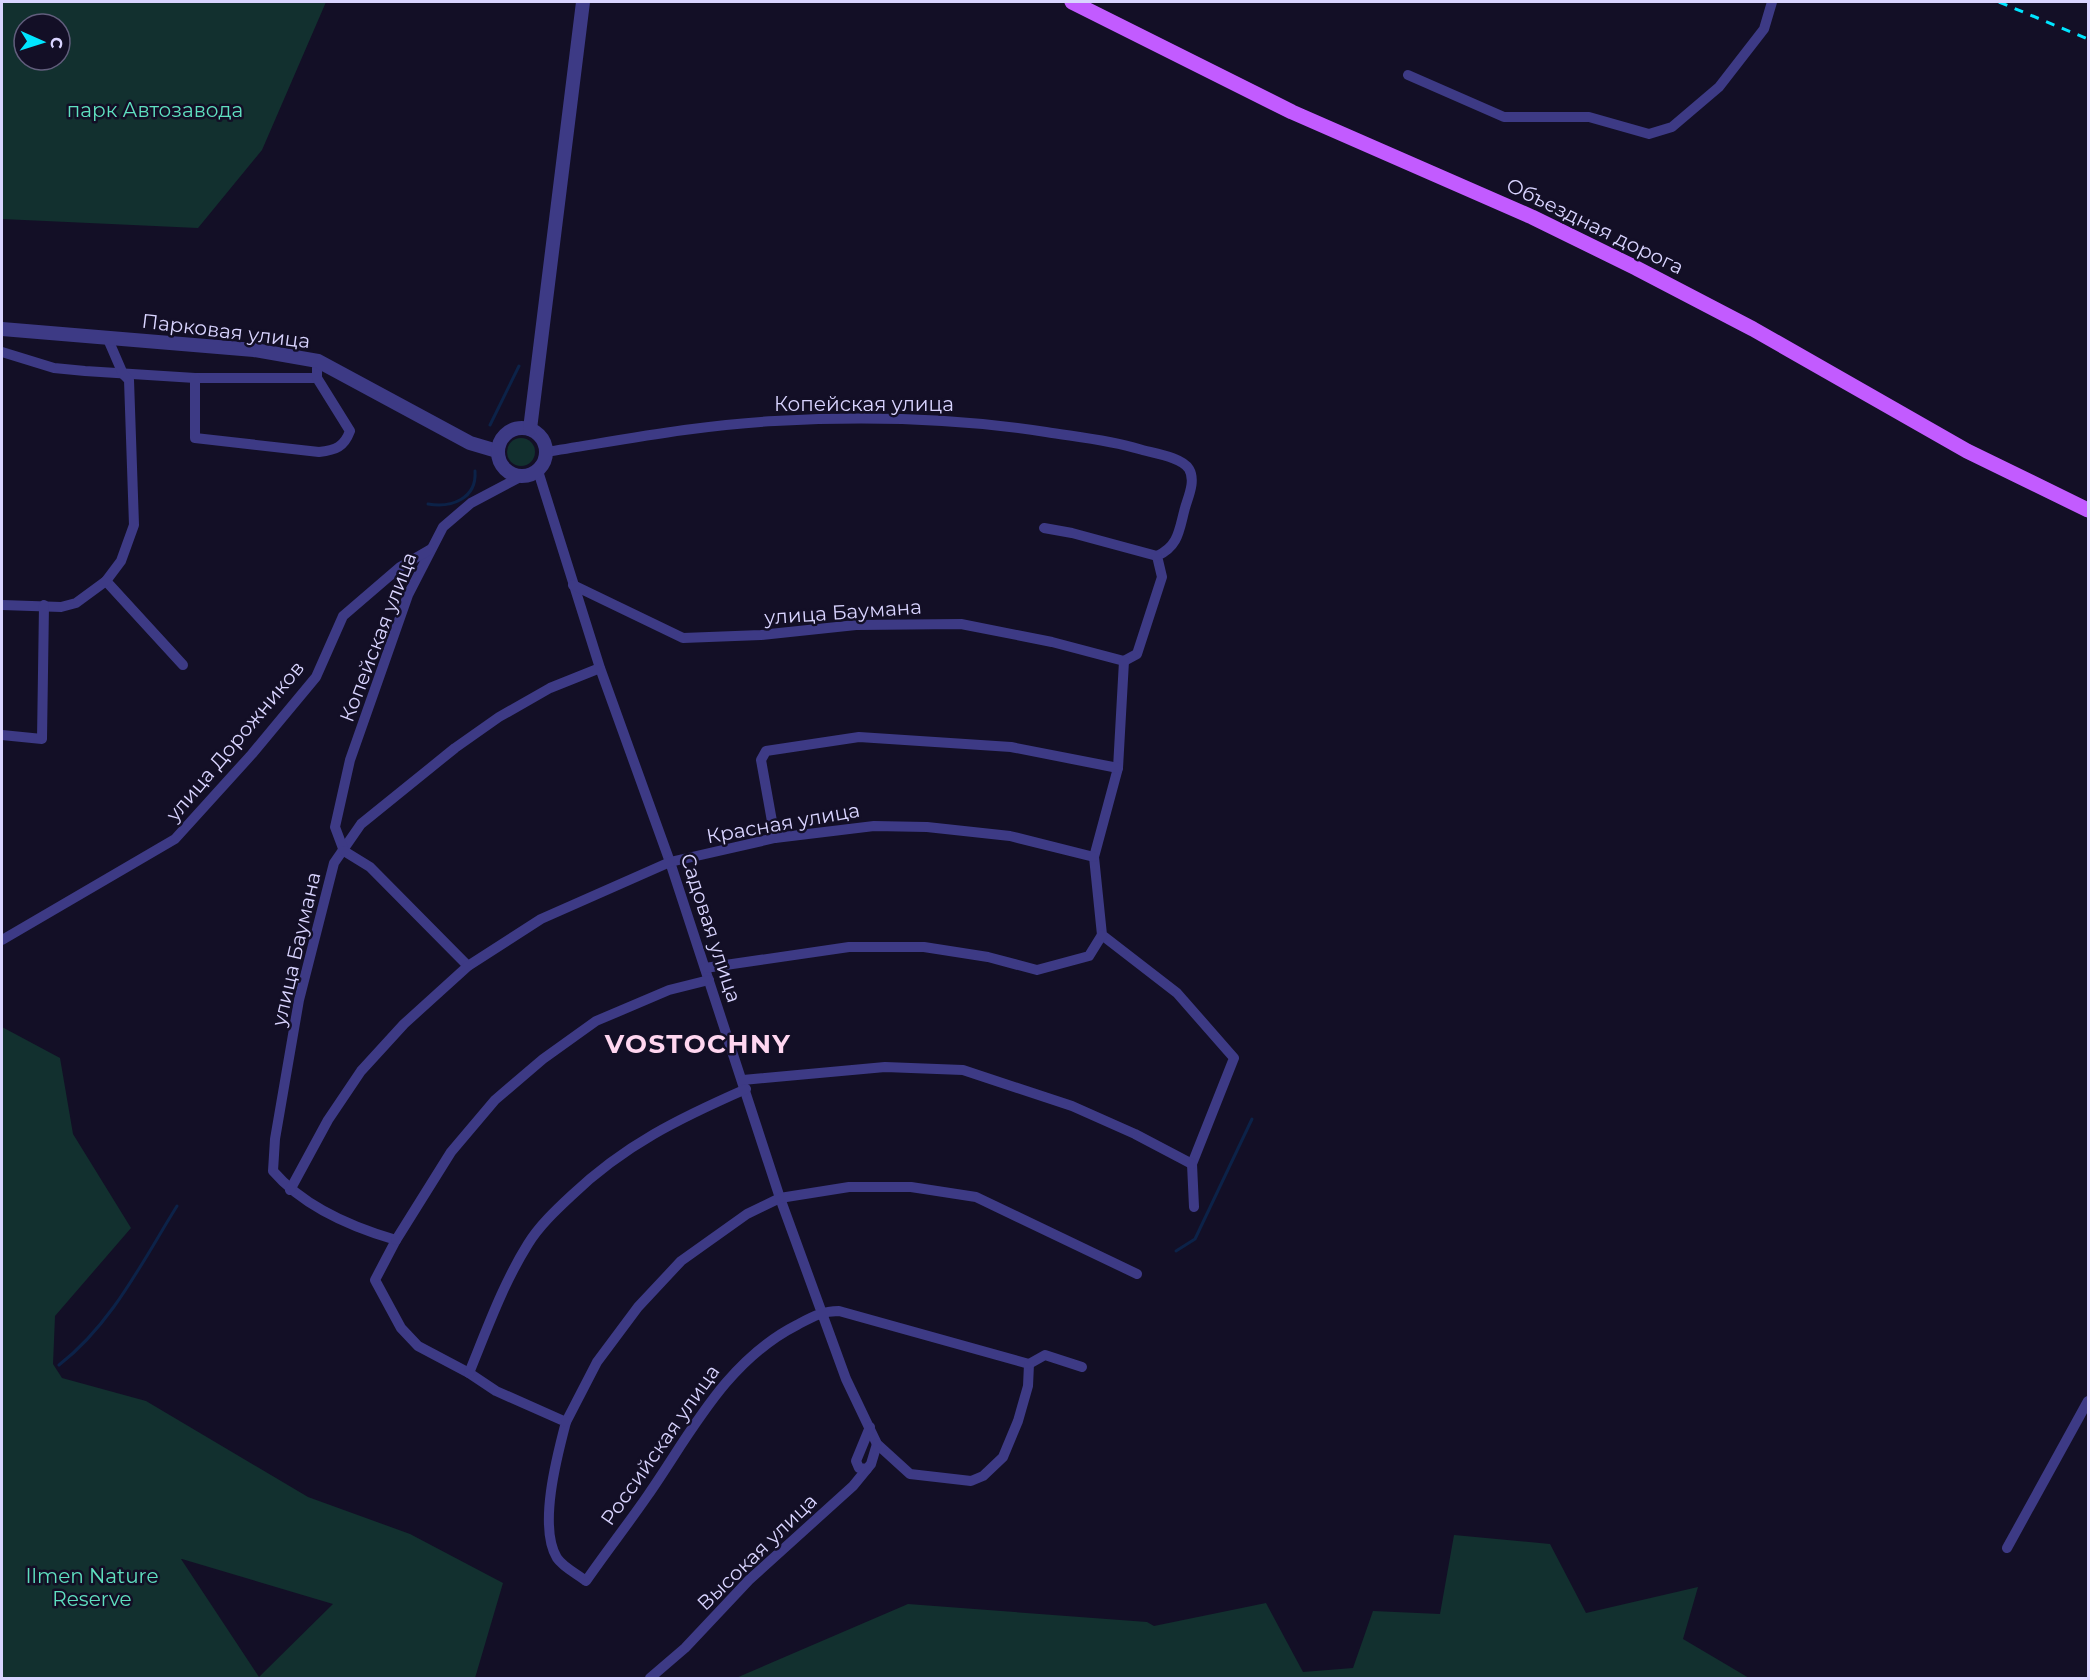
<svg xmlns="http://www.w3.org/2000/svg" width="2090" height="1680" font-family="Montserrat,sans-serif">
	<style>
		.green { fill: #12302f; fill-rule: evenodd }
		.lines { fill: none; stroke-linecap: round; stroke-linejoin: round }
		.stream { stroke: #0c2248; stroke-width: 3 }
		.minor { stroke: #3d3a85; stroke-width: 10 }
		.tertiary { stroke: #3d3a85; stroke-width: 14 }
		.primary { stroke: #c25bff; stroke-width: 15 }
		.rail { stroke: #00e5ff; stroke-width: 3; stroke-dasharray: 9 8; stroke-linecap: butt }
		.labels { text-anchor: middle; stroke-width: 5; stroke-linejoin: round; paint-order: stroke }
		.park-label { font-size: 20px; fill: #5fe0c0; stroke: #130f26 }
		.street-label { font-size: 20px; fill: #d9d4ff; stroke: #130f26 }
		.district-label { font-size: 26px; font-weight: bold; letter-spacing: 1.5px; fill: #ffd6f0; stroke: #130f26 }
	</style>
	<rect width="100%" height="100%" fill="#130f26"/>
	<!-- green -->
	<g class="green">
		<path d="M2,2H326L262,150L198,228L2,219ZM24,24H60V60H24Z"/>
		<circle cx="521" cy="452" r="14"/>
		<path d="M2,1027L60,1058L73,1134L131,1228L55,1316L53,1364L62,1378L146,1401L308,1497L410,1534L503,1583L475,1678H2ZM181,1559H182L333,1604L259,1677Z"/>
		<path d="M1454,1535L1550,1544L1586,1613L1698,1587L1683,1639L1749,1678H736L908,1604L1147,1622L1154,1626L1266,1603L1303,1672L1353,1668L1373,1611L1440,1614Z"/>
	</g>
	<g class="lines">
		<!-- stream -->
		<g class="stream">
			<path d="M490,425L519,366"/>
			<path d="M428,504C451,508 477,499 475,471"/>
			<path d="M1176,1251L1195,1239L1252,1119"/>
			<path d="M59,1365C112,1324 142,1262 177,1206"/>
		</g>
		<!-- minor -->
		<g class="minor">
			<path d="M1408,75L1504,117H1589L1649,134L1672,127L1719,87L1764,29L1772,2"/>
			<path d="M2,352L54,368L85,371L195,378H317"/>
			<path d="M195,378V438L319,452C336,450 344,447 350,431L317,378V368"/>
			<path d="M546,452C622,440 698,425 775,421C866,416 956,418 1046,432C1077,437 1109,440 1139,449C1152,453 1182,457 1189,469C1196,481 1188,497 1185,508C1179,530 1179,546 1157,556L1162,577L1137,654L1124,661"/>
			<path d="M538,471L600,668L670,862L780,1198L846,1379L877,1444L910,1474L971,1481L983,1476L1003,1457L1018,1421L1028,1386L1029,1364L839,1311C822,1311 812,1317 797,1325C726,1361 691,1433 648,1495C628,1524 606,1552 586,1581C577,1574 563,1567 557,1558C538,1527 557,1456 566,1422L496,1391L469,1373L418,1346L401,1328L375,1280L396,1240C351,1227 304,1207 273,1171L275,1139L299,1000L334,863L361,824L455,748L499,717L550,688L600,668"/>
			<path d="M1044,528L1072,533L1157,556"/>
			<path d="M106,581L183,665"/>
			<path d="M573,585L683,638L761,635L856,625L961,624L1052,642L1124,661"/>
			<path d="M2,605L61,607L76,603L106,581L121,561L134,525L129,380L123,374L107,337"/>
			<path d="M1124,661L1118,768L1094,857L1102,935L1177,993L1234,1058L1192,1164L1194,1207"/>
			<path d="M2,735L42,739L44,605"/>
			<path d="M775,838L761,760L766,751L859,737L1011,747L1118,768"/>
			<path d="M344,851L335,827L350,760L408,595L443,527L471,503L520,477"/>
			<path d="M344,851L370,867L468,966"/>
			<path d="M2,940L175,839L252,754L316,677L343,616L400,567L431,549"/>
			<path d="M705,968L849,947H924L988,957L1037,970L1089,956L1102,935"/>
			<path d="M743,1080L885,1067L963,1070L1072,1106L1135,1134L1192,1164"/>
			<path d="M290,1190L328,1120L361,1071L404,1024L468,966L541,919L670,862L775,838L874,826L927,827L1010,836L1094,857"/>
			<path d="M396,1240L451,1152L495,1100L543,1059L596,1021L669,990L709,980"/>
			<path d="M1029,1364L1045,1355L1082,1367"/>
			<path d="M469,1373C487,1329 503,1284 528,1244C539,1226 556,1210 571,1196C624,1145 680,1118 746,1089"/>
			<path d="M566,1422L597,1362L638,1307L681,1261L747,1214L780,1198L849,1187H911L976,1197L1137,1274"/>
			<path d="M867,1469L859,1468L856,1461L870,1427"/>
			<path d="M2007,1548L2088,1401"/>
			<path d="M650,1678L685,1648L749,1580L853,1486L871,1464L877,1444"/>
		</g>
		<!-- tertiary -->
		<g class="tertiary">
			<path d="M2,329L254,350L318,361L470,443L497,451"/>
			<circle cx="522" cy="452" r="24"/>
			<path d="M530,429L583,2"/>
		</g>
		<!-- primary -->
		<path class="primary" d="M1072,2L1292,112L1532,217L1636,268L1753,329L1967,451L2088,510"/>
		<!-- rail -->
		<path class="rail" d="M1999,2L2088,39"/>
	</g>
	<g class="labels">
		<!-- park labels -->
		<g class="park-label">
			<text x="155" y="117">парк Автозавода</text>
			<text x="92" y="1583">Ilmen Nature<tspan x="92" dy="23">Reserve</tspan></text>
		</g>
		<!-- street labels -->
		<g class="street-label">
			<text transform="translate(1595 226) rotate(26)" y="7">Объездная дорога</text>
			<text transform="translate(226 331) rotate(7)" y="7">Парковая улица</text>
			<text x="864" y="411">Копейская улица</text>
			<text transform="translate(843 612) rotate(-4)" y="7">улица Баумана</text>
			<text transform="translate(378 637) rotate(-69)" y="7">Копейская улица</text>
			<text transform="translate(235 741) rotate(-50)" y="7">улица Дорожников</text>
			<text transform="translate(783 823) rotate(-10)" y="7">Красная улица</text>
			<text transform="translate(711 928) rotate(72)" y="7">Садовая улица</text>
			<text transform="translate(296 949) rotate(-77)" y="7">улица Баумана</text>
			<text transform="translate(660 1445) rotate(-55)" y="7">Российская улица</text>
			<text transform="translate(757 1552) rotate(-44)" y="7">Высокая улица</text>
		</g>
		<!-- district labels -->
		<g class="district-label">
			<text x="698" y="1053">VOSTOCHNY</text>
		</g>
	</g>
	<!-- border -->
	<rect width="2090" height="1680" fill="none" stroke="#d9d4ff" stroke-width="6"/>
	<!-- north arrow -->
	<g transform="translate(42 42) rotate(93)"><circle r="28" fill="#130f26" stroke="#625e7d" stroke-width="1.5"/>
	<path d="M0-4.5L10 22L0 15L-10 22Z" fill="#00e5ff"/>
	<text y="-9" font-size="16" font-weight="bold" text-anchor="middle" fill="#d9d4ff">С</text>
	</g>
</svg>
